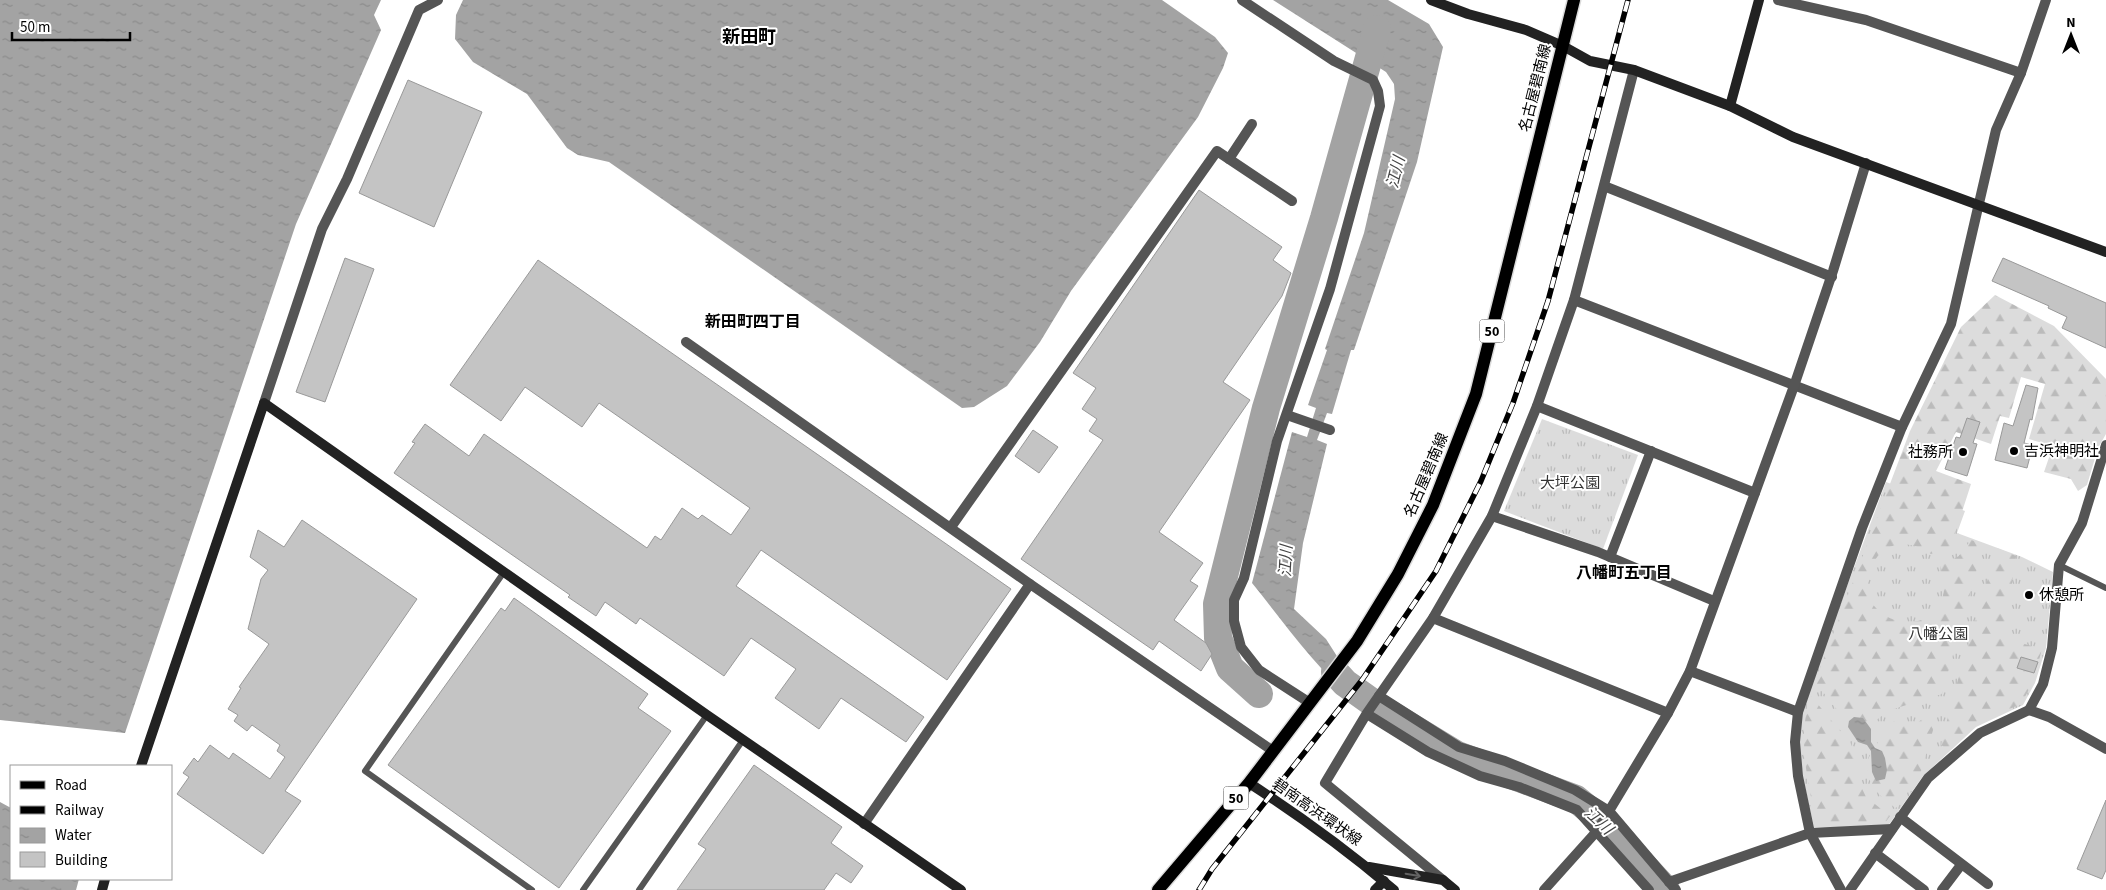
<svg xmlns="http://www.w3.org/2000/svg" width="2106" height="890" font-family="'Source Sans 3','Noto Sans JP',sans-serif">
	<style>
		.grass { fill: url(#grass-tufts) }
		.forest { fill: url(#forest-firs) }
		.water { fill: url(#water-ripples) }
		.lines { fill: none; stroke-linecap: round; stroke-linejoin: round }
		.river { stroke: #a3a3a3; stroke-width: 28 }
		.building { fill: #c4c4c4; stroke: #999 }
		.primary-casing { stroke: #dbdbdb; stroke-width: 15 }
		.lane { stroke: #555; stroke-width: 6 }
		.street { stroke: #555; stroke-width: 10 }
		.secondary { stroke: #222; stroke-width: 10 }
		.primary { stroke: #000; stroke-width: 12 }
		.rail-casing { stroke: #000; stroke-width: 5.5 }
		.rail { stroke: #fff; stroke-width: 4; stroke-dasharray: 11; stroke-linecap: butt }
		.oneway { stroke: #646464 }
		.poi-dot { fill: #000; stroke: #fff; stroke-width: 2 }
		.labels { text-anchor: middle; stroke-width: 4; stroke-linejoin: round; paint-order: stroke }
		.shield { fill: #fff; stroke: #4c4c4c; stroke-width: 1 }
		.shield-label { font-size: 14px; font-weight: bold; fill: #000 }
		.street-label { font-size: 15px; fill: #000; stroke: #fff }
		.poi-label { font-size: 15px; fill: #000; stroke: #fff; text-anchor: start }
		.park-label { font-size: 15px; fill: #333; stroke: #fff }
		.water-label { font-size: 16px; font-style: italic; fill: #444; stroke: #fff }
		.neighbourhood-label { font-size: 16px; font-weight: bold; fill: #000; stroke: #fff }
		.quarter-label { font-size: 18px; font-weight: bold; fill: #000; stroke: #fff }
	</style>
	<defs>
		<pattern id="grass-tufts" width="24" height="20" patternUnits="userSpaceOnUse" patternTransform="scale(1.25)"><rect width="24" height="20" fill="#dcdcdc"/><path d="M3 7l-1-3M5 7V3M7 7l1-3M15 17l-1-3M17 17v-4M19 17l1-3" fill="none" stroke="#bbb"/></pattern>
		<pattern id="forest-firs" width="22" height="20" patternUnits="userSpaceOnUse" patternTransform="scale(1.25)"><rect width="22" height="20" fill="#dcdcdc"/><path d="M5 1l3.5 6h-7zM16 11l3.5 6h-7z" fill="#bbb"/></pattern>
		<pattern id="water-ripples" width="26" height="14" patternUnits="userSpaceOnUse" patternTransform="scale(1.25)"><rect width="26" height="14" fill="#a3a3a3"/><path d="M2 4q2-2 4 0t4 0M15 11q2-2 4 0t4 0" fill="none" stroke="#8b8b8b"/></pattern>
	</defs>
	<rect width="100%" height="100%" fill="#fff"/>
	<!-- grass -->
	<g class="grass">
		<path d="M1542,419L1638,455L1603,549L1504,511Z"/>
		<path d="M1886,482L1965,511L1957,533L2022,557L2053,572L2046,648L2035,683L2023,705L1976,727L1923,776L1888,826L1857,829L1814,827C1806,790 1795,752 1801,714C1803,703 1808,691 1812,680Z"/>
	</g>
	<!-- forest -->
	<g class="forest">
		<path d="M1995,295L2054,326L2106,379V434L2098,448L2087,485L2078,491L2071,479L2044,472L2053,446L2029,439L2045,384L2021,377L2009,418L2000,416L1991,444L1956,432L1936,471L1971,484L1951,546L1931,554C1918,544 1898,540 1884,550C1868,562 1861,593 1876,608C1894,628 1932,628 1942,599C1946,588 1944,577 1940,565L1959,556L1971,540L1984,544L1942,694L1887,711L1858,736L1815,682L1910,431L1961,327Z"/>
		<path d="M1997,548L2016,556L2004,638L2042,649L2033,682L2021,704L1974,724L1948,749L1941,745L1952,700Z"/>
		<path d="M1811,696L1851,744L1856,758V776L1866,797L1890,816L1885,823L1857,826L1817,825C1808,782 1796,739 1811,696Z"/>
		<path d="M1940,706L1920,775L1896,808C1881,798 1862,780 1868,760C1872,748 1887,731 1894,721L1917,723Z"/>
	</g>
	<!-- water -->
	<g class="water">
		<path d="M0,0H381L374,15L381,30L296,224L125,733L0,720Z"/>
		<path d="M463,0H1162L1215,37L1228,53L1223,68L1198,117L1071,291L1040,342L1007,386L974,407L962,408L609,162L578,155L567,148L527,94L473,62L455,39L456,15Z"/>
		<path d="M1273,0H1388L1429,24L1443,47L1417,162L1354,350H1351L1332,414L1327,413L1317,440L1327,444L1303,543L1294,609L1326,639L1349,675L1366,692L1358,703C1316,669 1286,625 1252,583L1292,432L1307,437L1316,408L1308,405L1327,350L1325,349L1364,233L1395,99L1394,84L1386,72Z"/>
		<path d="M1854,717L1863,718L1871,729V742L1875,748L1882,751L1885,758L1887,770L1885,779L1876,781L1872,772L1871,751L1867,745L1858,742L1848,727L1849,721Z"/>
		<path d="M0,802L11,808V879H79L76,890H0Z"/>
	</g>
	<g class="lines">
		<!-- river -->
		<g class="river">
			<path d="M1335,672L1345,683L1383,710L1457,755L1576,799L1598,817L1666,890"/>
			<path d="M1259,694L1230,668L1218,638L1217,604L1266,408L1324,218L1377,29"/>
		</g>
	</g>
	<!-- building -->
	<g class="building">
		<path d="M408,80L482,112L434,227L359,193Z"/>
		<path d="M1199,190L1282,247L1273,260L1291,273L1282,296L1223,382L1250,400L1159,532L1203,563L1190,581L1198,586L1174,620L1206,643L1212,654L1201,671L1159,641L1153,650L1021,559L1103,440L1089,431L1097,419L1082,409L1096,388L1073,373Z"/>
		<path d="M345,258L374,269L325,402L296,392Z"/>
		<path d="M2003,258L2106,303V348L2062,328L2067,317L2048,308L2049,306L1992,281Z"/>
		<path d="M538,260L1011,589L947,680L761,550L736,586L924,717L906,742L841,698L819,729L775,698L796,669L751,638L724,676L640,618L636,624L605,602L596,616L568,597L570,595L394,473L415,443L412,442L425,424L469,456L484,434L647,548L655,536L661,540L682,508L698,519L702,515L731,535L750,508L599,403L582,427L525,387L501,421L450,385Z"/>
		<path d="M2026,385L2038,388L2032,420L2030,419L2024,443L2033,445L2027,468L1995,460L2004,423L2013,426Z"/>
		<path d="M1967,418L1980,422L1973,443L1977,444L1967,476L1945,469L1956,437L1960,438Z"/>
		<path d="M1033,430L1058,447L1039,473L1015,456Z"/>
		<path d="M302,520L417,599L285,791L301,801L263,854L177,794L189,777L183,773L194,758L198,762L210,745L229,759L233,753L270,779L285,757L277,751L280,745L252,725L247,731L234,721L238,715L228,709L241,688L239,687L269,644L248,629L261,579L268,570L250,557L258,530L284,547Z"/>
		<path d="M514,598L648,694L638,708L671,731L559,888L388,765L501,608L505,611Z"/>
		<path d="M2021,657L2038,662L2034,673L2017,668Z"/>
		<path d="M754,765L842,827L831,843L863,866L851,883L836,873L824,890H677L706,849L698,844Z"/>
		<path d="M2106,800V870L2102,879L2077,869Z"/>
	</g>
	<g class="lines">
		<!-- primary casing -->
		<g class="primary-casing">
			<path id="primary" d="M1158,890L1249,783L1357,641L1398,574L1433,505L1476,394L1574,0"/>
		</g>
		<!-- lane -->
		<g class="lane">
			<path d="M2059,565L2106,588"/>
			<path d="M504,572L365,771L532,890"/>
			<path d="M583,890L707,715"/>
			<path d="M639,890L743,740"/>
		</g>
		<!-- street -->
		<g class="street">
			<path d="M1242,0L1334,61L1373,80L1378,91L1380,106L1330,289L1277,441L1244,578L1234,600V621L1241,647L1259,670L1310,703"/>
			<path d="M1778,0L1866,20L2021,73"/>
			<path d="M1229,159L1252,124"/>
			<path d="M1604,186L1832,277"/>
			<path d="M1574,300L1902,427"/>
			<path d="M686,342L1030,584"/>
			<path d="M264,403L322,229L347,179L419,10L438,0"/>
			<path d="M1537,406L1755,493"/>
			<path d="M1287,415L1330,430"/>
			<path d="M1492,516L1598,552L1714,601"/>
			<path d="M951,527L1217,151L1292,201"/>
			<path d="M1610,557L1651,451"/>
			<path d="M1433,618L1668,713"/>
			<path d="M1690,671L1798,712"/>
			<path d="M1379,696L1459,747L1505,761L1575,790L1609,811L1676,890"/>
			<path d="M2029,710L2049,717L2106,749"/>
			<path d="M1367,714L1428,752L1480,776L1519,787L1577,810L1649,890"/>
			<path d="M1900,817L1988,884"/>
			<path d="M864,824L1030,584L1273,751"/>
			<path d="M1875,853L1924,890"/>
			<path d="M1443,880L1325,783L1367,713L1433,618L1492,516L1537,406L1574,300L1634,70"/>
			<path d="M1669,882L1810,833L1892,829"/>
			<path d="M1544,890L1597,831L1668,713L1690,671L1794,386L1833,271L1866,163"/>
			<path d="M1841,890L1810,833L1798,776L1795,742L1798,712L1862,528L1902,427L1951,324L1996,130L2021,73L2046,0"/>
			<path d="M1850,890L1928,778L1980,733L2029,710L2043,684L2052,648L2059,565L2082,523L2106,445"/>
			<path d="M1942,890L1961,865"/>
		</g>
		<!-- secondary -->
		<g class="secondary">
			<path d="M1431,0L1468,14L1526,30L1563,46L1590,61L1634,70L1730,106L1793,137L2106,252"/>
			<path d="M1730,106L1759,0"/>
			<path d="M141,766L264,403L707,715L961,890"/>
			<path d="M1249,783C1300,816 1348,851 1394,890"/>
			<path d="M1369,867L1443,880L1455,890"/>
			<path d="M102,890L105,879"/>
			<path d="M1375,890L1384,881"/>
		</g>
		<!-- primary -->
		<use href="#primary" class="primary"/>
		<!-- rail casing -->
		<g class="rail-casing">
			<path id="rail" d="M1199,890L1212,869L1362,680L1436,571L1481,481L1513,403L1548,301L1628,0"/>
		</g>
		<!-- rail -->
		<use href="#rail" class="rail"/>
	</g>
	<!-- one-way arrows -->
	<defs><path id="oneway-shaft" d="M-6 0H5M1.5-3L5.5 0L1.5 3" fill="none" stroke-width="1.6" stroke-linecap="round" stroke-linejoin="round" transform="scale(1.25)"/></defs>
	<use class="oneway" href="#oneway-shaft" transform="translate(1413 875) rotate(10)"/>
	<!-- markers -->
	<g class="poi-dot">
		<circle cx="2014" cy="451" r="5"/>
		<circle cx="1963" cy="452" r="5"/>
		<circle cx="2029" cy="595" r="5"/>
	</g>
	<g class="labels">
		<!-- shield labels -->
		<g class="shield">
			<rect x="1479.5" y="319.5" width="25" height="23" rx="4"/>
			<rect x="1223.5" y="786.5" width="25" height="23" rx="4"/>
		</g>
		<g class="shield-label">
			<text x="1492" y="336">50</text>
			<text x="1236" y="803">50</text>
		</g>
		<!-- street labels -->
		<g class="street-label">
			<text transform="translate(1535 88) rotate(-76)" y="5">名古屋碧南線</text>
			<text transform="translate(1426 475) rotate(-67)" y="5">名古屋碧南線</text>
			<text transform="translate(1317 812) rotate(35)" y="5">碧南高浜環状線</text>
		</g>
		<!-- poi labels -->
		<g class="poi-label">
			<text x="2024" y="456">吉浜神明社</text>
			<text x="1953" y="457" text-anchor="end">社務所</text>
			<text x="2039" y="600">休憩所</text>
		</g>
		<!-- park labels -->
		<g class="park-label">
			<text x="1570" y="488">大坪公園</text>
			<text x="1938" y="639">八幡公園</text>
		</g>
		<!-- water labels -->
		<g class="water-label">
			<text transform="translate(1395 172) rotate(-76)" y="6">江川</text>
			<text transform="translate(1285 561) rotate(-87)" y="6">江川</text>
			<text transform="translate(1599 820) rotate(43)" y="6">江川</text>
		</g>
		<!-- neighbourhood labels -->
		<g class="neighbourhood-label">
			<text x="753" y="327">新田町四丁目</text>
			<text x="1624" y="578">八幡町五丁目</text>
		</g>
		<!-- quarter labels -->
		<g class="quarter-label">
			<text x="749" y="43">新田町</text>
		</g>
	</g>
	<!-- legend -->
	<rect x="10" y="765" width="162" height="115" fill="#ffffff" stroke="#999999"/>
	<rect x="20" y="781" width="25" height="8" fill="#000000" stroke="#999999"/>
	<text x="55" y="790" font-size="15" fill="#000000">Road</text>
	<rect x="20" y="806" width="25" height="8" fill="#000000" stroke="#999999"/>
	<text x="55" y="815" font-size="15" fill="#000000">Railway</text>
	<rect x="20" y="828" width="25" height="15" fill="url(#water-ripples)" stroke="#999999"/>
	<text x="55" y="840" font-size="15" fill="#000000">Water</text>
	<rect x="20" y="852" width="25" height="15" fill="#c4c4c4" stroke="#999999"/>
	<text x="55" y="865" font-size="15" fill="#000000">Building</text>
	<!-- north arrow -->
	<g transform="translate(2071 35)" stroke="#ffffff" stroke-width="4" paint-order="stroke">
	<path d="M0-4L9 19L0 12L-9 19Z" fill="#000000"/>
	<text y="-8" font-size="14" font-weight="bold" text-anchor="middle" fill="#000000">N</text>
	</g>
	<!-- scale -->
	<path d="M12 32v8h118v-8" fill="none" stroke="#000000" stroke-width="2.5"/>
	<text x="20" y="32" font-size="15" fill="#000000" stroke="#ffffff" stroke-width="4" paint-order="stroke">50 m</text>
</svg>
